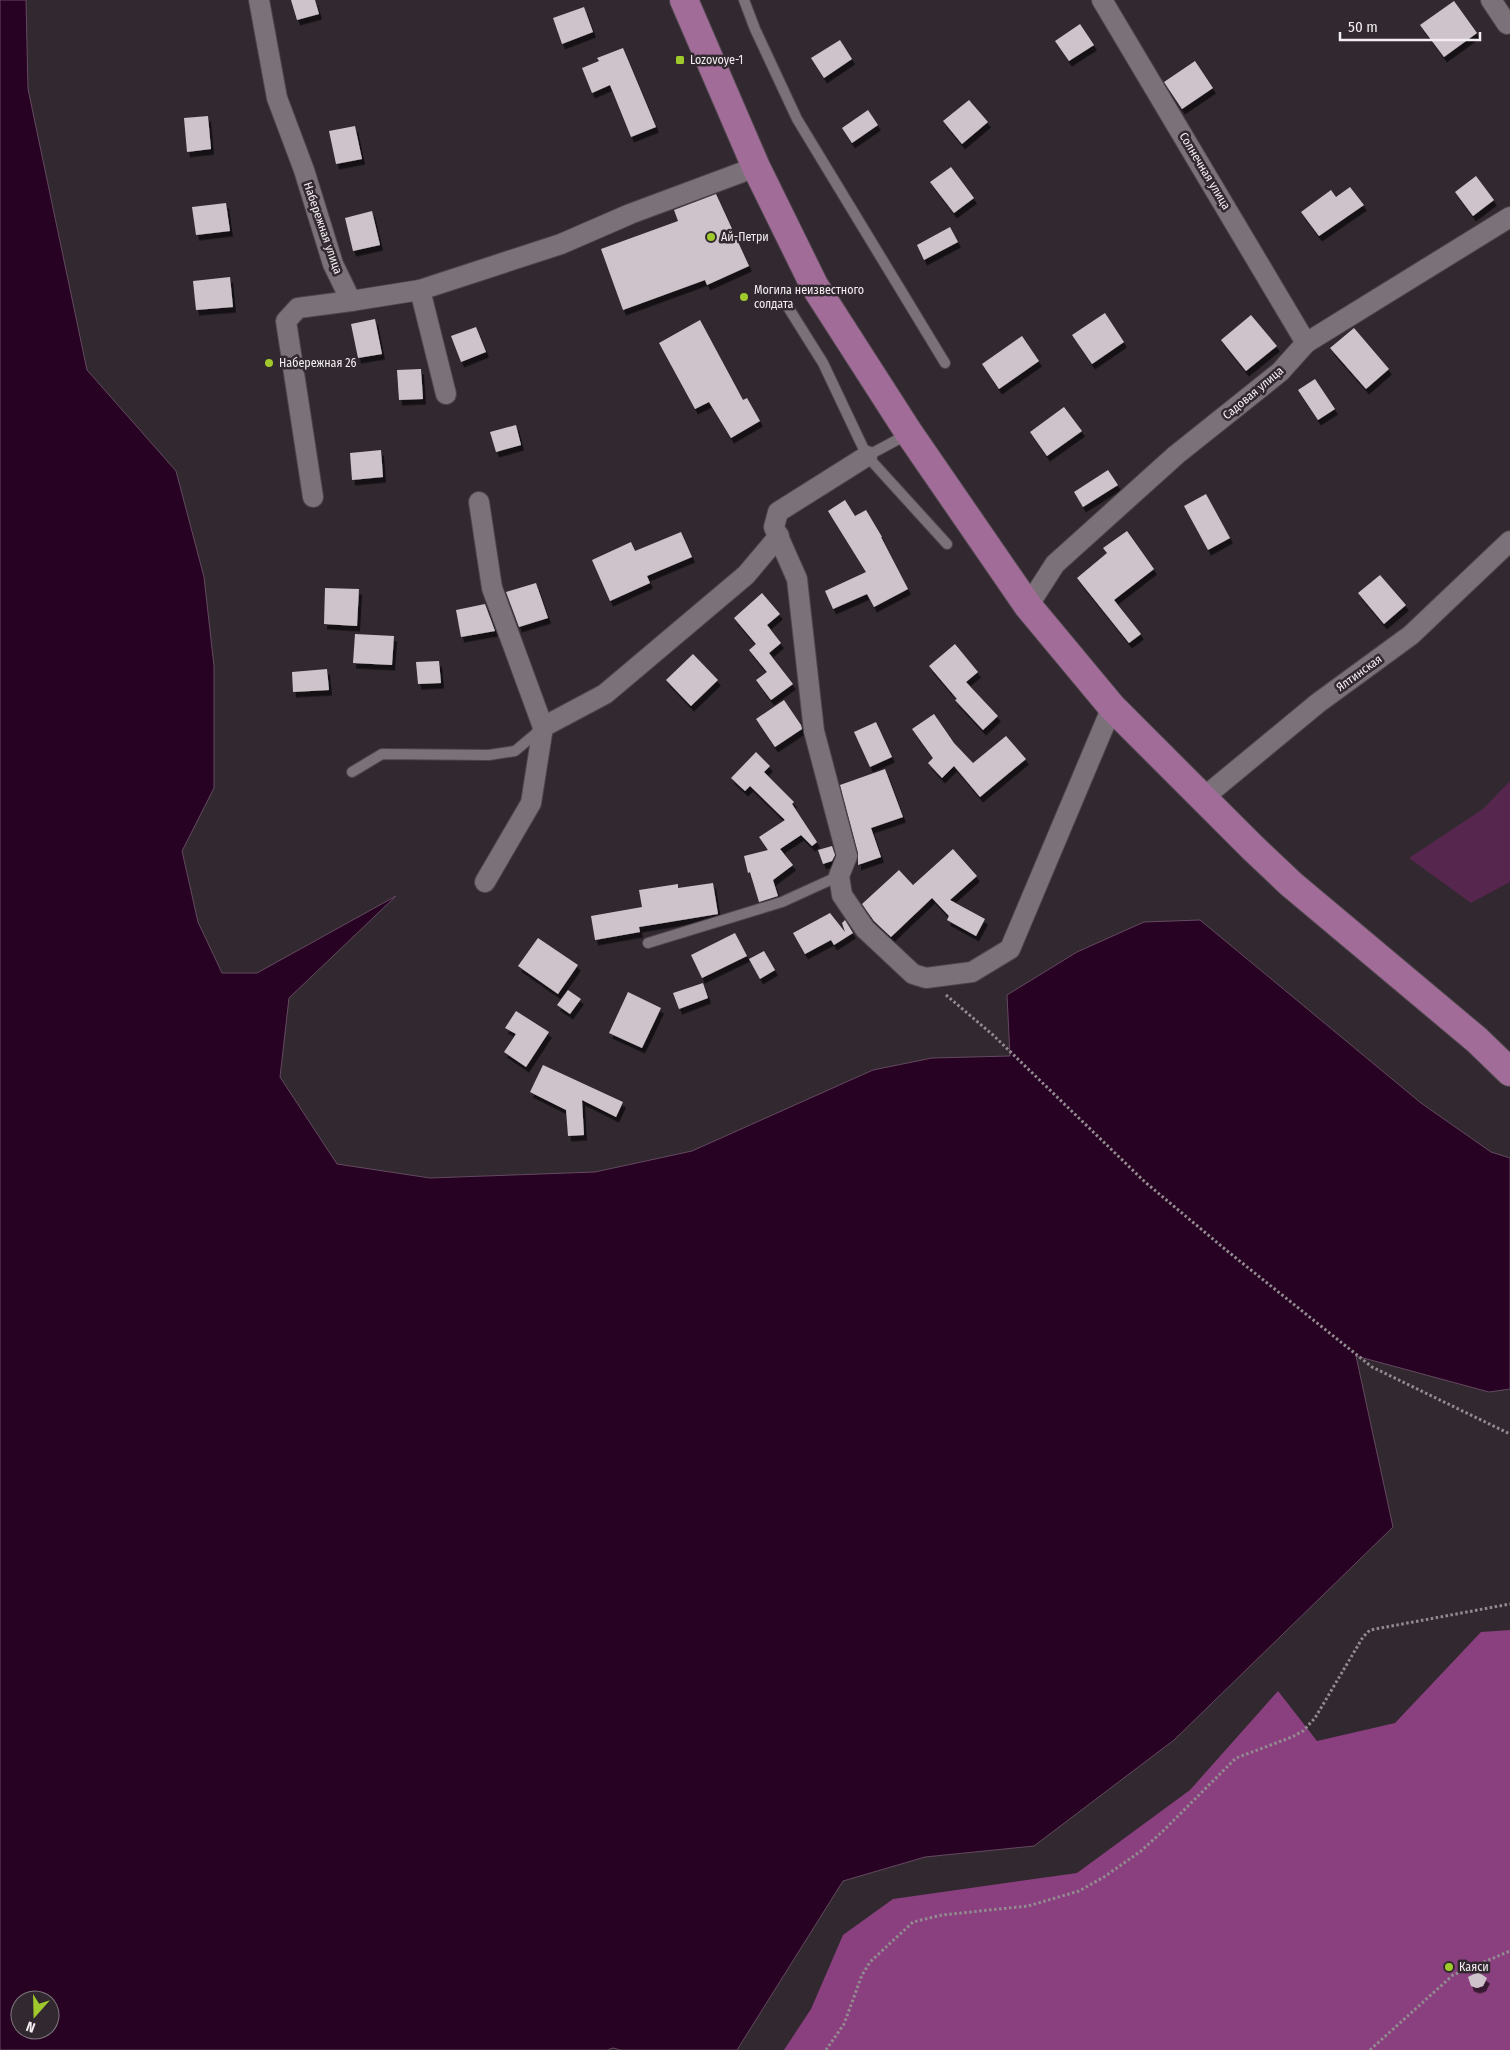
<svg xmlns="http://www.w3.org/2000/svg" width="1510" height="2050" font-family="'Fira Sans Condensed',sans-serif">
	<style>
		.green { fill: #57264f }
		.forest { fill: #8a3f7e }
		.water { fill: #270222; stroke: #644960; fill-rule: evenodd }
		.building { fill: #cec3cb; filter: url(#shadow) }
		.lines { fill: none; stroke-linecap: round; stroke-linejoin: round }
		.service-casing { stroke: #4e464c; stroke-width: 12 }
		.minor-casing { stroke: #4e464c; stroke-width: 22 }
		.primary-casing { stroke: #4e464c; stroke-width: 30 }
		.path { stroke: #928b90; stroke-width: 3; stroke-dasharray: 2.5 2.5; stroke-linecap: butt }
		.service { stroke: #7b7179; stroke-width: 10 }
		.minor { stroke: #7b7179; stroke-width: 20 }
		.primary { stroke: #a16c98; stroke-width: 28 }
		.poi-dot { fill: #a0c92c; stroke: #31292f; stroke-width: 2 }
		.labels { text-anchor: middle; stroke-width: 5; stroke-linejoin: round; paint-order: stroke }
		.poi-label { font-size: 12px; fill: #f4eef2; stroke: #31292f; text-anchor: start }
		.street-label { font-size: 12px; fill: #f4eef2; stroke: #31292f }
	</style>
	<defs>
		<filter id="shadow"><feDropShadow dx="3" dy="5.5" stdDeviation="0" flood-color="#0009"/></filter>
	</defs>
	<rect width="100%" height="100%" fill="#31292f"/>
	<!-- green -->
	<path class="green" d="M1510,781V882L1471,903L1409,858L1483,809Z"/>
	<!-- forest -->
	<path class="forest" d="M1510,1630V2050H784L811,2009L843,1935L893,1899L1077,1873L1190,1790L1278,1691L1317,1741L1395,1723L1481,1632Z"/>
	<!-- water -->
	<path class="water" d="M0,0H26L28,89L87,370L176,471L204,577L214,666V788L182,851L198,922L222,973H257L396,896L289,998L280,1077L337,1164L430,1178L595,1172L692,1151L873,1070L932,1058L1010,1056L1007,995L1077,952L1144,922L1200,920L1421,1103L1491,1152L1510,1158V1389L1489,1392L1356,1356L1393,1527L1174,1740L1034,1846L925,1857L843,1881L737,2050H621L613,2048L607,2050H0ZM20,2000H50V2030H20Z"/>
	<!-- building -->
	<g class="building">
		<path d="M291,0H315L319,14L297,20Z"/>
		<path d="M1454,1L1477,33L1444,57L1420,25Z"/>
		<path d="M584,7L593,32L562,44L553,18Z"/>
		<path d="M1080,24L1094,45L1069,61L1055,41Z"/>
		<path d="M840,40L852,59L824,78L811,58Z"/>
		<path d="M623,48L656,127L631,137L610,85L592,93L582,68L599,61L597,58Z"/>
		<path d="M1195,61L1213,88L1182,109L1164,82Z"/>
		<path d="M969,100L988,122L962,144L943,121Z"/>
		<path d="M868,110L878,125L852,143L842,128Z"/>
		<path d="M208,116L211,149L187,152L184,118Z"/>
		<path d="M355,126L362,159L336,164L329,131Z"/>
		<path d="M951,167L974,198L954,213L930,182Z"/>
		<path d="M1476,176L1494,200L1473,216L1455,192Z"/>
		<path d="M1350,187L1364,205L1319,236L1301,212L1331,190L1336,197Z"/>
		<path d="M716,194L749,266L707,285L705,280L623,310L601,249L678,221L674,210Z"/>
		<path d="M226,203L230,231L196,235L192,207Z"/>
		<path d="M372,211L380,245L353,251L345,218Z"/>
		<path d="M950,227L958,242L924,260L917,245Z"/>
		<path d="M230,277L233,307L196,310L193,281Z"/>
		<path d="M1105,313L1124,342L1092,364L1072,335Z"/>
		<path d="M1251,315L1277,346L1246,371L1221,340Z"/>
		<path d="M375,319L382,354L358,358L351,324Z"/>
		<path d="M700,320L743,400L747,398L760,421L731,438L709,402L695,409L659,343Z"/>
		<path d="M476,327L486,352L461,362L451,336Z"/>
		<path d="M1354,328L1389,369L1366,389L1330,348Z"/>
		<path d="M1022,336L1039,361L999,389L982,364Z"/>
		<path d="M421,369L423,399L399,400L397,370Z"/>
		<path d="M1315,379L1335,409L1318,420L1298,390Z"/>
		<path d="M1064,407L1082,431L1047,456L1030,432Z"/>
		<path d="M516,425L521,445L496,452L490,432Z"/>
		<path d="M381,450L383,477L352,480L350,453Z"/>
		<path d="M1108,470L1118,485L1083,507L1074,492Z"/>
		<path d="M1206,494L1230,538L1208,550L1184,506Z"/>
		<path d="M845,500L855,516L866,510L882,537H881L908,589L874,607L867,594L833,609L825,591L866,572L828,511Z"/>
		<path d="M1127,531L1154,569L1114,600L1141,634L1129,643L1077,578L1107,553L1103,548Z"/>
		<path d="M681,532L692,557L647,576L650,583L610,601L592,560L631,542L635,551Z"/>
		<path d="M1380,575L1406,605L1384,624L1358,593Z"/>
		<path d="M536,583L548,618L519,627L506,592Z"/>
		<path d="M325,588L359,589L357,626L324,624Z"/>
		<path d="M762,593L780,614L767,625L781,643L769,653L793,684L771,700L756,680L767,672L749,650L756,644L734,618Z"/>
		<path d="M485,604L495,631L461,637L456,610Z"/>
		<path d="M355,634L394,636L392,665L353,663Z"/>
		<path d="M955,644L978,672L966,682L998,716L983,730L955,700L957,699L929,666Z"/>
		<path d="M693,654L718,680L691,706L666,680Z"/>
		<path d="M439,661L441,683L418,684L416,662Z"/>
		<path d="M327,669L329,690L293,692L292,672Z"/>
		<path d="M784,700L801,725L802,729L775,747L756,719Z"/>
		<path d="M934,714L954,743L973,763L1006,736L1026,759L980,797L954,766L942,778L928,763L933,758L912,729Z"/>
		<path d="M876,722L892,757L870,767L854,732Z"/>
		<path d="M756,752L770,766L764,772L794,802L792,804L817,842L812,846L801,835L780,849L793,865L773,880L778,896L759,902L750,872L748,873L744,856L768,850L759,837L785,820L750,786L745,791L731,778Z"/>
		<path d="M885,769L903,817L871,828L881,857L858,865V853L840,785Z"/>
		<path d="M832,846L835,855L832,861L823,864L818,850Z"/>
		<path d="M953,849L977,876L950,900L985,919L976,936L947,920L949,916L932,898L891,937L874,921L862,904L899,870L913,885Z"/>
		<path d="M713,883L718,914L639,927L640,932L595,940L591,916L642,907L639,890L678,884V888Z"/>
		<path d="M830,913L845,932L842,923L845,920L853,933L834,945L831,940L805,954L793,933Z"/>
		<path d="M735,933L747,956L702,978L691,955Z"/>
		<path d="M538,938L578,965L558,994L518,966Z"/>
		<path d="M764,951L775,970L760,979L749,959Z"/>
		<path d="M703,983L708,998L679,1009L673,993Z"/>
		<path d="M568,990L581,999L570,1014L557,1005Z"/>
		<path d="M628,992L661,1008L642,1048L609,1033Z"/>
		<path d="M516,1011L549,1032L526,1067L504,1052L516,1034L505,1028Z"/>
		<path d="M543,1065L623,1102L616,1117L582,1100L584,1135L568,1136L566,1110L530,1092Z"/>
		<path d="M1478,1972L1487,1978L1483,1986L1477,1988L1471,1986L1468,1977Z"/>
	</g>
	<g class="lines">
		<!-- service casing -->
		<g class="service-casing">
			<g id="service">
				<path d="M744,0L755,29L797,119L945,363"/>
				<path d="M786,304L823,363L867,456L947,544"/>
				<path d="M867,456L908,434"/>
				<path d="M352,772L382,754L489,755L515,751L540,730"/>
				<path d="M648,943L782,902L839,876"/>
			</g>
		</g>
		<!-- minor casing -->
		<g class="minor-casing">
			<g id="minor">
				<path d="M259,0L277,98L304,170L333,264L351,301L298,308L286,321L313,497"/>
				<path d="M1102,0L1306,343"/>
				<path d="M1491,0L1507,24"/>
				<path d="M420,290L446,394"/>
				<path d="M351,301L420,290L561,244L630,214L756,167"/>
				<path d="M867,456L778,512L774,527L797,579L814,731L847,856L839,876L842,895L865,929L913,974L926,978L972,972L1010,949L1112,707"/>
				<path d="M479,502L492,588L543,727L531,803L485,882"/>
				<path d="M1028,606L1055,564L1176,455L1280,372L1306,343L1510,217"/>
				<path d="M543,727L605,694L746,575L779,536"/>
				<path d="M1203,798L1318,703L1411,635L1510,541"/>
			</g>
		</g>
		<!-- primary casing -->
		<g class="primary-casing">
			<path id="primary" d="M684,0L756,167L814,285L909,433L1028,606L1112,707L1253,848L1291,884L1477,1040L1510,1072"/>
		</g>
		<!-- path -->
		<g class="path">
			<path d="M946,995L993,1035L1145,1182L1226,1250L1372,1367L1510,1434"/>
			<path d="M826,2050L844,2024L862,1975L870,1962L913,1922L942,1915L1028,1906L1079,1891L1104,1877L1141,1851L1164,1830L1236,1758L1292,1737L1303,1731L1315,1718L1363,1637L1370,1630L1510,1604"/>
			<path d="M1370,2050L1453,1975L1510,1951"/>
		</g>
		<!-- service -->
		<use href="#service" class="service"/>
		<!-- minor -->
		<use href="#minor" class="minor"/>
		<!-- primary -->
		<use href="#primary" class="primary"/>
	</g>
	<!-- markers -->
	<g class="poi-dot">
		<rect x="675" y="55" width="10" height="10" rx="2.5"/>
		<circle cx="711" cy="237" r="5"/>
		<circle cx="744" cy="297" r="5"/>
		<circle cx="269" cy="363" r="5"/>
		<circle cx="1449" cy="1967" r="5"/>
	</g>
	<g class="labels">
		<!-- poi labels -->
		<g class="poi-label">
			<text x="690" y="64">Lozovoye-1</text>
			<text x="721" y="241">Ай-Петри</text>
			<text x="754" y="294">Могила неизвестного<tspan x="754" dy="14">солдата</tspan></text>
			<text x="279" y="367">Набережная 26</text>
			<text x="1459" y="1971">Каяси</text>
		</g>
		<!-- street labels -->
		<g class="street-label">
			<text transform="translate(1205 171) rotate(59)" y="4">Солнечная улица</text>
			<text transform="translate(323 228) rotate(71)" y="4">Набережная улица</text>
			<text transform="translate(1253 393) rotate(-40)" y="4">Садовая улица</text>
			<text transform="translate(1359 673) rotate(-36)" y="4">Ялтинская</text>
		</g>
	</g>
	<!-- north arrow -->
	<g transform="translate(35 2015) rotate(200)"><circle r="24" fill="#31292f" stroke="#7f787d"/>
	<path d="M0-4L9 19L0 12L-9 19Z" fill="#a0c92c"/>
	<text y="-8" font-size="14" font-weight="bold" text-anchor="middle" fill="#f4eef2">N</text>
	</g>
	<!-- scale -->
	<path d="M1340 32v8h140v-8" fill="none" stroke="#f4eef2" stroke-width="2.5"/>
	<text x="1348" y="32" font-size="15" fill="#f4eef2" stroke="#31292f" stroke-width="4" paint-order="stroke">50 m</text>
</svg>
